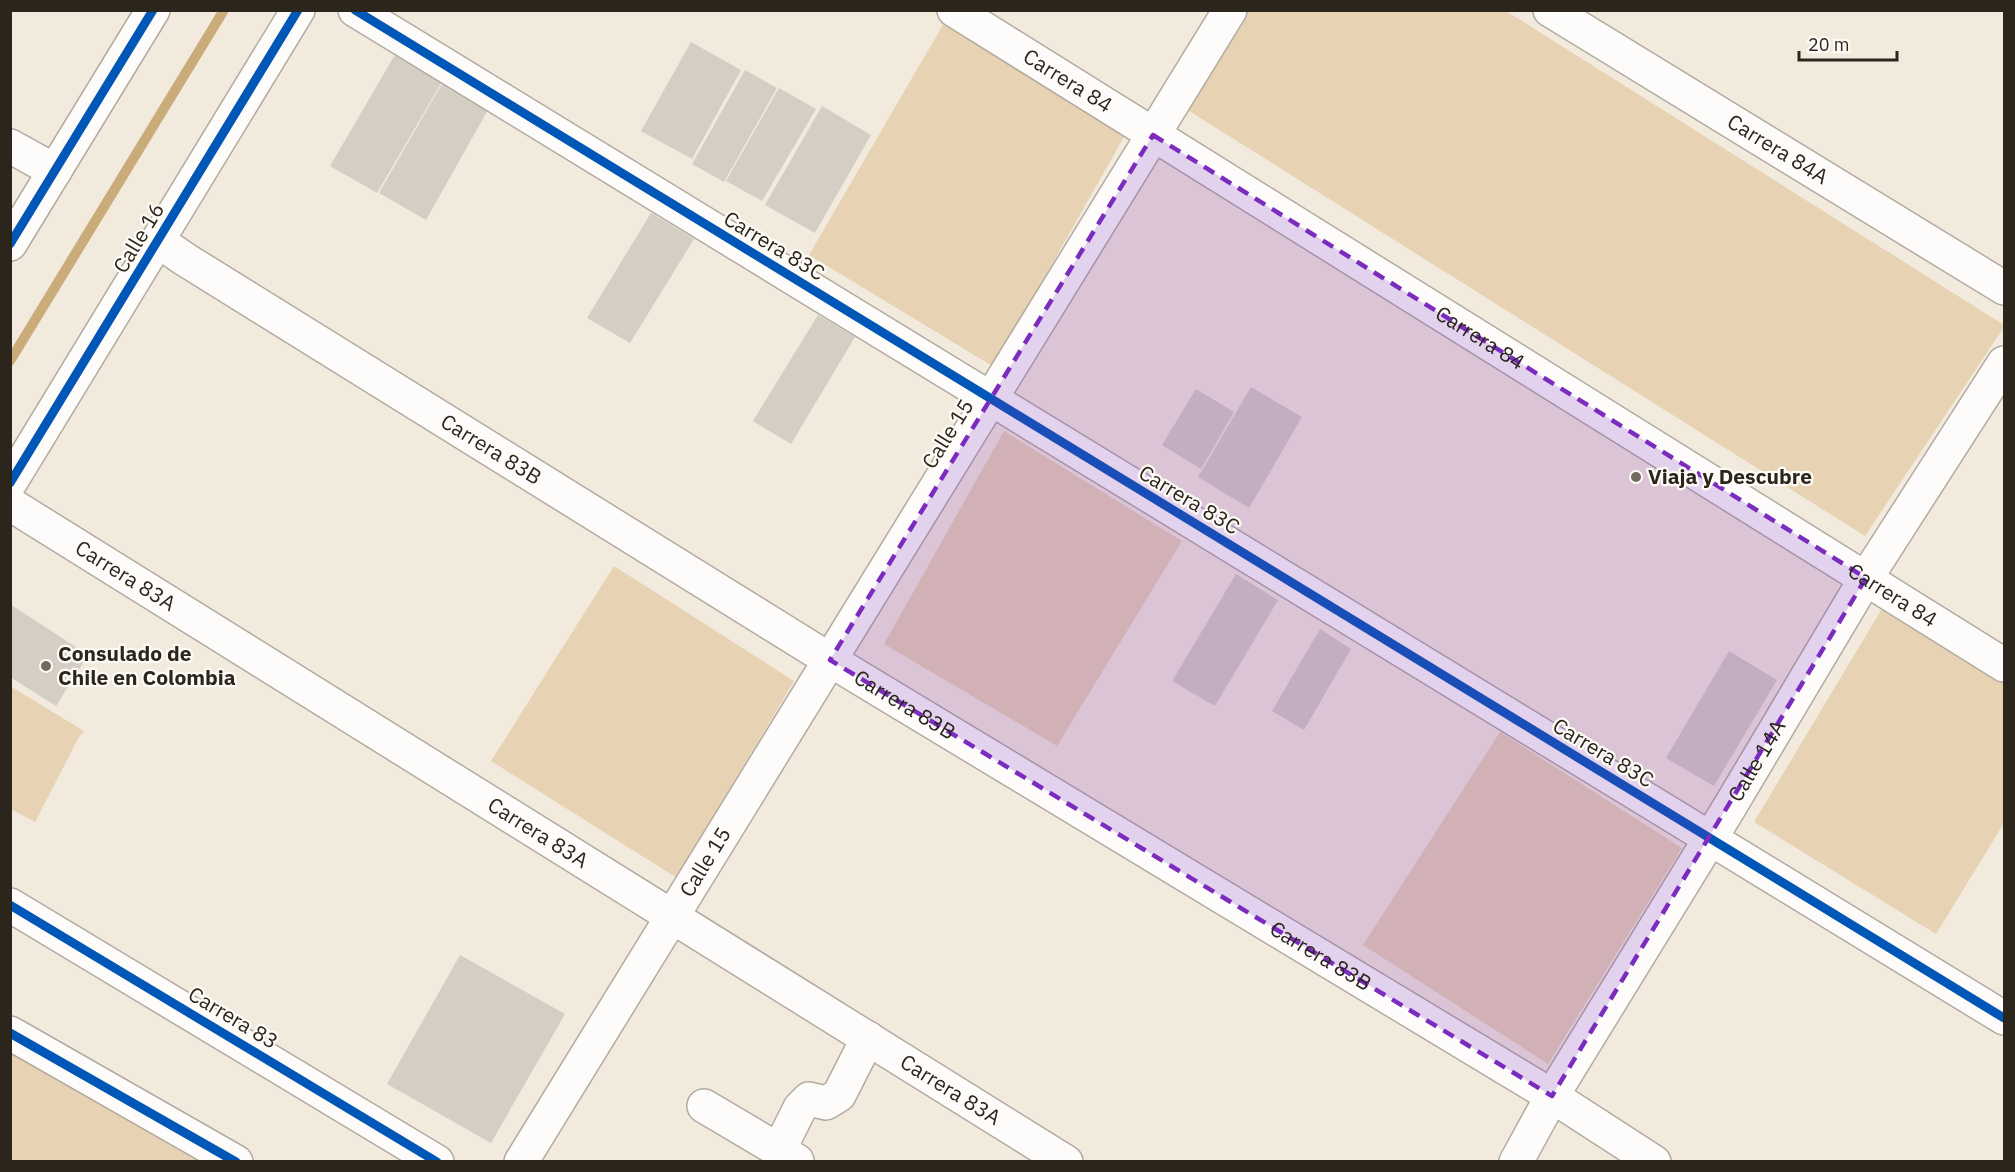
<svg xmlns="http://www.w3.org/2000/svg" width="2015" height="1172" font-family="'IBM Plex Sans',sans-serif">
	<style>
		.green { fill: #e7d3b4 }
		.lines { fill: none; stroke-linecap: round; stroke-linejoin: round }
		.stream { stroke: #caac7a; stroke-width: 10 }
		.building { fill: #d5cec4 }
		.minor-casing { stroke: #b2aba1; stroke-width: 36 }
		.tertiary-casing { stroke: #b2aba1; stroke-width: 36 }
		.minor { stroke: #fdfcfa; stroke-width: 33 }
		.tertiary { stroke: #fdfcfa; stroke-width: 33 }
		.cycleway-casing { stroke: #fefbf6; stroke-width: 13 }
		.cycleway { stroke: #0057b8; stroke-width: 9 }
		.marked { fill: #7b2cbf; fill-opacity: 0.2; stroke: #7b2cbf; stroke-width: 4.5; stroke-dasharray: 12 8; stroke-linejoin: round }
		.poi-dot { fill: #716a60; stroke: #fefbf6; stroke-width: 2 }
		.labels { text-anchor: middle; stroke-width: 4.5; stroke-linejoin: round; paint-order: stroke }
		.street-label { font-size: 21px; fill: #2b251c; stroke: #fefbf6 }
		.poi-label { font-size: 21px; font-weight: bold; fill: #2b251c; stroke: #fefbf6; text-anchor: start }
	</style>
	<rect width="100%" height="100%" fill="#f2eadd"/>
	<!-- green -->
	<g class="green">
		<path d="M1244,11H1506L2004,325V327L1865,536L1186,109Z"/>
		<path d="M948,16L1129,128L994,367L809,255Z"/>
		<path d="M1004,431L1182,541L1057,746L884,644Z"/>
		<path d="M614,566L794,681L677,878L491,761Z"/>
		<path d="M1886,602L2004,681V823L1936,934L1754,822Z"/>
		<path d="M10,686L84,731L79,737L35,822L11,809Z"/>
		<path d="M1500,732L1682,848L1548,1064L1363,945Z"/>
		<path d="M11,1033L236,1161H11Z"/>
	</g>
	<g class="lines">
		<!-- stream -->
		<path class="stream" d="M10,361L224,10"/>
	</g>
	<!-- building -->
	<g class="building">
		<path d="M691,42L741,70L692,159L641,131Z"/>
		<path d="M396,53L443,80L377,193L330,166Z"/>
		<path d="M745,70L777,88L724,182L692,164Z"/>
		<path d="M443,82L489,108L426,220L379,193Z"/>
		<path d="M779,88L816,109L762,201L726,181Z"/>
		<path d="M822,106L871,135L815,233L765,205Z"/>
		<path d="M651,213L694,239L630,343L587,318Z"/>
		<path d="M818,315L855,337L791,444L753,421Z"/>
		<path d="M1251,387L1302,417L1249,508L1198,477Z"/>
		<path d="M1196,389L1234,412L1201,469L1162,445Z"/>
		<path d="M1236,574L1278,600L1215,706L1172,681Z"/>
		<path d="M10,604L88,655L56,706L10,677Z"/>
		<path d="M1320,629L1351,649L1304,730L1272,711Z"/>
		<path d="M1729,651L1777,680L1714,786L1666,758Z"/>
		<path d="M460,955L565,1014L491,1143L387,1084Z"/>
	</g>
	<g class="lines">
		<!-- minor casing -->
		<g class="minor-casing">
			<g id="minor">
				<path d="M355,10L2004,1018"/>
				<path id="s1" d="M954,10L2004,665"/>
				<path id="s2" d="M1550,10L2004,288"/>
				<path d="M10,146L55,171"/>
				<path id="s3" d="M158,241L186,260L830,660L1552,1096L1654,1162"/>
				<path id="s4" d="M10,504L1066,1162"/>
				<path d="M704,1106L797,1161"/>
				<path d="M779,1150L800,1108L809,1099L826,1103L839,1095L868,1038"/>
				<path id="s5" d="M521,1162L1230,10"/>
				<path id="s6" d="M1516,1162L1552,1096L1729,808L1866,578L2004,363"/>
			</g>
		</g>
		<!-- tertiary casing -->
		<g class="tertiary-casing">
			<g id="tertiary">
				<path d="M10,244L153,10"/>
				<path d="M10,483L298,10"/>
				<path d="M10,905L437,1162"/>
				<path d="M10,1033L236,1162"/>
			</g>
		</g>
		<!-- minor -->
		<use href="#minor" class="minor"/>
		<!-- tertiary -->
		<use href="#tertiary" class="tertiary"/>
		<!-- cycleway casing -->
		<g class="cycleway-casing">
			<g id="cycleway">
				<path d="M355,10L2004,1018"/>
				<path d="M10,244L153,10"/>
				<path d="M10,483L298,10"/>
				<path d="M10,905L437,1162"/>
				<path d="M10,1033L236,1162"/>
			</g>
		</g>
		<!-- cycleway -->
		<use href="#cycleway" class="cycleway"/>
	</g>
	<!-- marked area -->
	<path class="marked" d="M1153,135L1866,578L1552,1096L830,660Z"/>
	<!-- markers -->
	<g class="poi-dot">
		<circle cx="1636" cy="477" r="6"/>
		<circle cx="46" cy="666" r="6"/>
	</g>
	<g class="labels">
		<!-- street labels -->
		<g class="street-label">
			<text dy="7" stroke="none"><textPath href="#s1" startOffset="134">Carrera 84</textPath></text>
			<text dy="7" stroke="none"><textPath href="#s2" startOffset="267">Carrera 84A</textPath></text>
			<text transform="translate(139 238) rotate(-59)" y="7">Calle 16</text>
			<text transform="translate(774 246) rotate(31)" y="7">Carrera 83C</text>
			<text dy="7" stroke="none"><textPath href="#s1" startOffset="620">Carrera 84</textPath></text>
			<text transform="translate(948 434) rotate(-58)" y="7">Calle 15</text>
			<text dy="7" stroke="none"><textPath href="#s3" startOffset="393">Carrera 83B</textPath></text>
			<text transform="translate(1189 500) rotate(31)" y="7">Carrera 83C</text>
			<text dy="7" stroke="none"><textPath href="#s4" startOffset="136">Carrera 83A</textPath></text>
			<text dy="7" stroke="none"><textPath href="#s1" startOffset="1106">Carrera 84</textPath></text>
			<text dy="7" stroke="none"><textPath href="#s3" startOffset="879">Carrera 83B</textPath></text>
			<text transform="translate(1603 753) rotate(31)" y="7">Carrera 83C</text>
			<text dy="7" stroke="none"><textPath href="#s6" startOffset="468">Calle 14A</textPath></text>
			<text dy="7" stroke="none"><textPath href="#s4" startOffset="622">Carrera 83A</textPath></text>
			<text dy="7" stroke="none"><textPath href="#s5" startOffset="352">Calle 15</textPath></text>
			<text dy="7" stroke="none"><textPath href="#s3" startOffset="1365">Carrera 83B</textPath></text>
			<text transform="translate(233 1018) rotate(31)" y="7">Carrera 83</text>
			<text dy="7" stroke="none"><textPath href="#s4" startOffset="1108">Carrera 83A</textPath></text>
		</g>
		<!-- poi labels -->
		<g class="poi-label">
			<text x="1648" y="484">Viaja y Descubre</text>
			<text x="58" y="661">Consulado de<tspan x="58" dy="24">Chile en Colombia</tspan></text>
		</g>
	</g>
	<!-- border -->
	<rect width="2015" height="1172" fill="none" stroke="#2b251c" stroke-width="24"/>
	<!-- scale -->
	<path d="M1799 51v9h98v-9" fill="none" stroke="#2b251c" stroke-width="3"/>
	<text x="1808" y="51" font-size="18" fill="#2b251c" stroke="#fefbf6" stroke-width="4.5" paint-order="stroke">20 m</text>
</svg>
